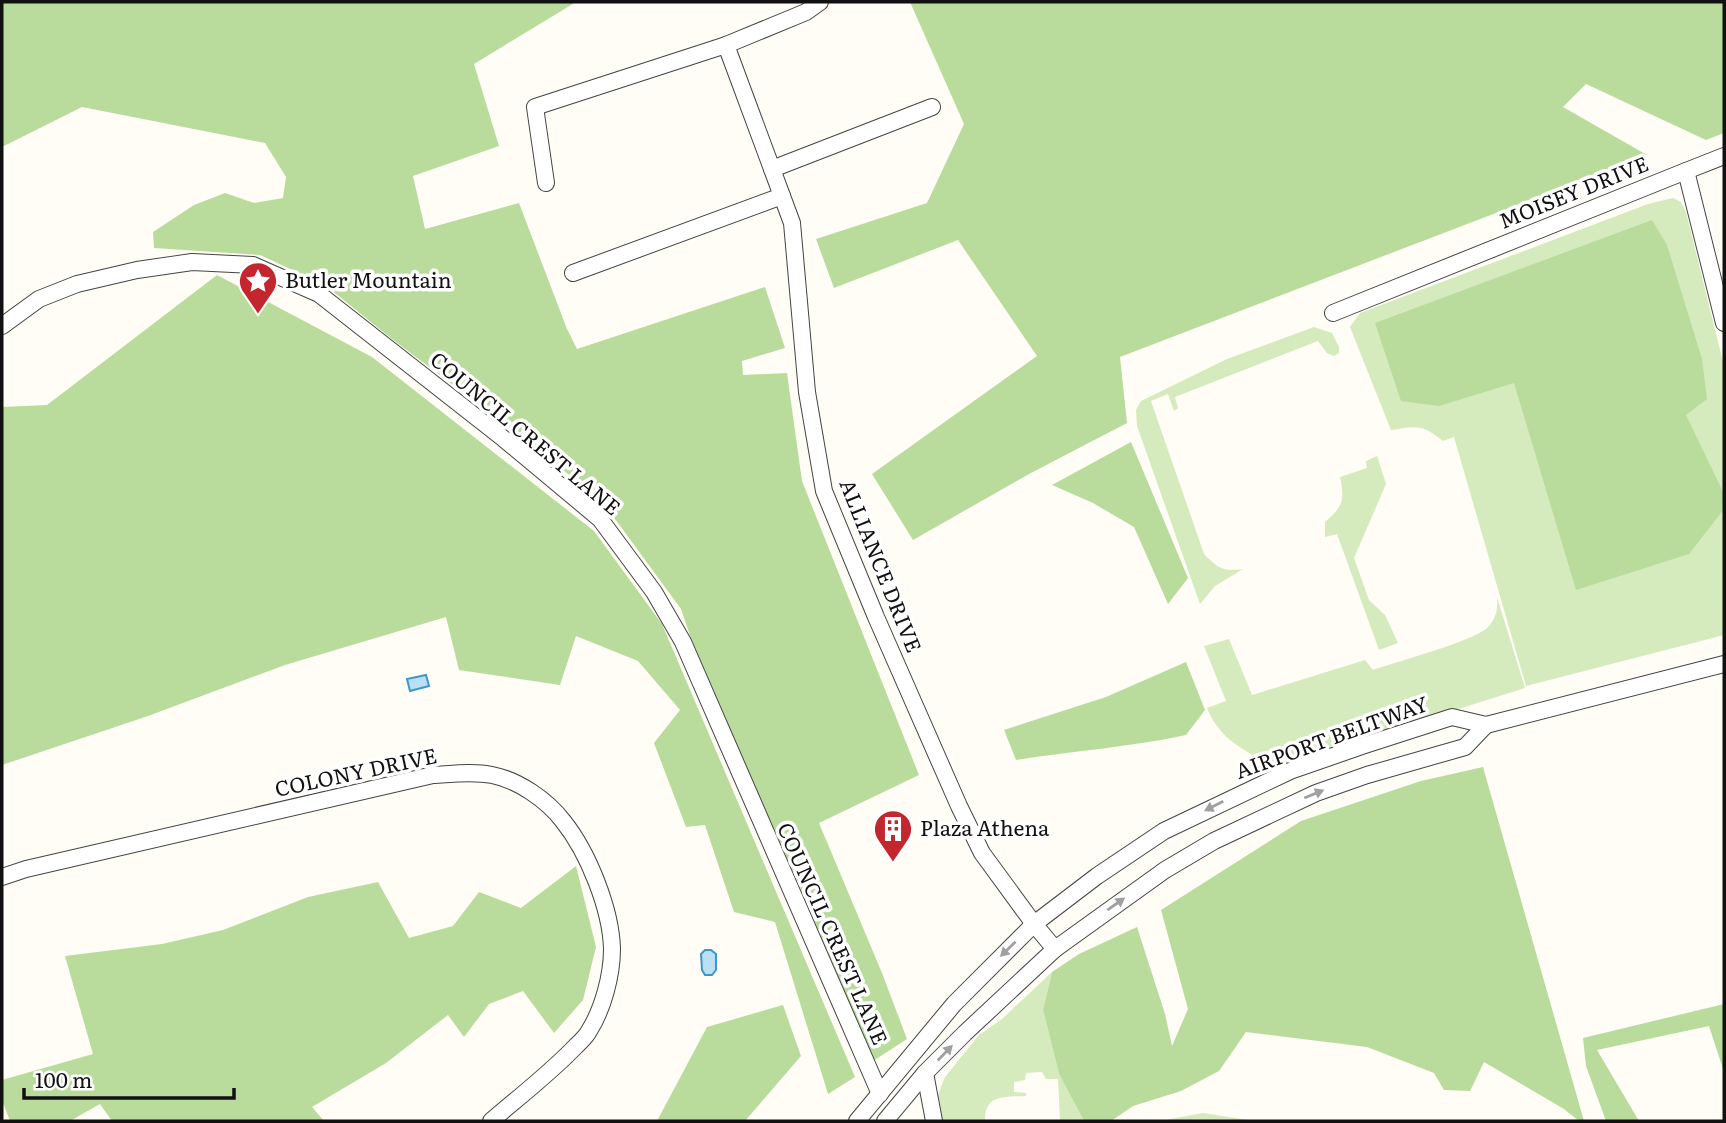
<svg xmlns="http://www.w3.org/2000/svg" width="1726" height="1123" font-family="Literata,serif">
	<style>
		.green { fill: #d5ebbd }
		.forest { fill: #b9dc9c }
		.water { fill: #b9e0f7; stroke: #3f96cf; stroke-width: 2 }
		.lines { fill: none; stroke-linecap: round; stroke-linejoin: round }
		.minor-casing { stroke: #444; stroke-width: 18 }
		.minor { stroke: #fff; stroke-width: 16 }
		.oneway { fill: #a0a0a0 }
		.labels { text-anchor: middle; stroke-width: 7; stroke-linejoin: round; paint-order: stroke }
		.street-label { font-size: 21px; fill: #111; stroke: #fff }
		.poi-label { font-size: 21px; fill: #111; stroke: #fff; text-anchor: start }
	</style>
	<rect width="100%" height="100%" fill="#fffdf5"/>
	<!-- green -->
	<g class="green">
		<path d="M1673,198L1681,202L1686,212L1724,366V635L1526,686L1454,437L1443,441C1422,424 1417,426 1391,430L1350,327L1360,313L1648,204Z"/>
		<path d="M1314,327L1332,333L1339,347V353L1334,356L1327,353L1318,341L1175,397L1178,408L1174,411L1168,394L1151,401L1204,554C1218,568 1222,572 1243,569L1215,586L1200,604L1137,426L1136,410L1141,401L1227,359Z"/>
		<path d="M1377,456L1386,484L1354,558L1369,600L1385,615L1398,643L1379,650L1337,534L1325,537V522C1343,506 1345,501 1340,477L1367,468L1366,461Z"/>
		<path d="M1497,597L1525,688L1275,767C1245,750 1221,742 1207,708L1226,701L1204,646L1229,639L1252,695L1365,660L1373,670C1396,662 1473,641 1487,628C1496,619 1498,610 1497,597Z"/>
		<path d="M1052,972L1043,1010L1059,1074L1084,1121H1060L1058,1079H1046L1042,1072L1026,1073L1025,1080L1014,1082V1092L1026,1093V1096C1005,1097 984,1094 985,1121H943L940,1117L938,1095L945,1077L979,1035L1002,1019Z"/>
		<path d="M1203,1113L1254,1121H1160Z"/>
	</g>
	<!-- forest -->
	<g class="forest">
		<path d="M2,2H576L474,64L499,146L413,176L425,229L519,203L567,329L577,349L765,287L785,348L742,361L743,375L787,373L802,481L919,775L819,823L882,973L907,1039L873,1061L805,898L698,659L681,609L607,508L546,455L392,339L325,285L260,255L154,248L153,232L194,205L225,193L254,203L283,198L286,177L265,143L82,107L2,147Z"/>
		<path d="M910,2H1724V133L1706,140L1586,84L1563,107L1647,155L1120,357L1127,423L1029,474L913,540L872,474L1037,356L958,240L834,288L816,239L927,203L964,124Z"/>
		<path d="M1652,220L1667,245L1702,359L1707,399L1686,415L1724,494V509L1689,554L1576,590L1514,383L1439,406L1401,401L1375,323Z"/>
		<path d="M217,275L372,357L594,531L662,624L855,1077L828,1094L775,922L734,912L705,825L686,827L654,743L680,710L638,661L576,636L560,685L459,670L446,617L285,665L148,716L2,765V407L47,405Z"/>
		<path d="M1131,442L1188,578L1168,604L1134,527L1093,503L1052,485Z"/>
		<path d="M1186,662L1205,710L1186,735C1130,747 1073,751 1016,760L1004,730L1106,697Z"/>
		<path d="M1483,767L1584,1121H1579L1564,1109L1484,1062L1470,1091L1444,1090L1434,1073L1367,1047L1246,1032L1219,1071L1181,1091L1133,1106L1111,1121H1084L1059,1074L1043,1010L1052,972L1079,954L1137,927L1165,1014L1172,1046L1188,1009L1161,910L1301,821L1421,781Z"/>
		<path d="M576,866L596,947L583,1000L554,1033L523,991L489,1004L464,1037L448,1015L386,1063L312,1107L324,1121H112L100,1104L70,1121H10L2,1100V1080L93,1054L65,956L162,944L223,930L308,897L378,882L409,938L453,926L479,892L521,908Z"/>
		<path d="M1724,1004V1072L1709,1026L1597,1050L1639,1121H1606L1586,1066L1583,1038Z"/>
		<path d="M783,1005L801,1056L745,1121H657L707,1027Z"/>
	</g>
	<!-- water -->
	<g class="water">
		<path d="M426,675L429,686L410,691L407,679Z"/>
		<path d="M705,950H711L716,954V970L712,975H705L702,970L701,954Z"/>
	</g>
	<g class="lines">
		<!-- minor casing -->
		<g class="minor-casing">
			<g id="minor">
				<path d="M726,45L792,223L807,392L824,491L876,617L959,806L982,853L1034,924L1055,949"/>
				<path d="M772,169L932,107"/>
				<path d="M1686,171L1724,156"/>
				<path d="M546,183L535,107L726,45L806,12L820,2"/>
				<path d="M573,273L782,196"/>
				<path d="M1333,313L1686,171L1724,323"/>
				<path d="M2,326L39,299L77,284L137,270L192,262L253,265L319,294L504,439L600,519L654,592L683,642L880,1094"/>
				<path d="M2,877L26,869L433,775C452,774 473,771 492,775C518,780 547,800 563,821C588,852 611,909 612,949C612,975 603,1009 589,1031C586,1037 580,1042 575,1047C549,1074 519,1097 491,1121"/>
				<path d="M925,1073L934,1121"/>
				<path d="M857,1121L954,1004L1034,924L1097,876L1164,831L1290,771L1362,746L1452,717L1486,725L1724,664"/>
				<path d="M885,1121L925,1073L965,1033L1055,949L1165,870L1214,841L1316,793L1367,775L1465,747L1486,725"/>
			</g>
		</g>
		<!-- minor -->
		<use href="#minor" class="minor"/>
	</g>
	<!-- one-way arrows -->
	<defs><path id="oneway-solid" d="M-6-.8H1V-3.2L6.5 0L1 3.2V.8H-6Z" transform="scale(1.75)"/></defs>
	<g class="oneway">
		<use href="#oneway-solid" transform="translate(1314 794) rotate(-22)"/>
		<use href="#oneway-solid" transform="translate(1214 806) rotate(153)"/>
		<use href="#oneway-solid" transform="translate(1116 904) rotate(-35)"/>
		<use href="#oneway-solid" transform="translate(1008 949) rotate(136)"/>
		<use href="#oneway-solid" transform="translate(945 1053) rotate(-46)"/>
	</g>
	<!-- icons -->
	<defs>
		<g id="sight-pin" transform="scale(2.0125)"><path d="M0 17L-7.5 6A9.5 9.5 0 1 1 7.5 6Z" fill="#c4262e" stroke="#fff"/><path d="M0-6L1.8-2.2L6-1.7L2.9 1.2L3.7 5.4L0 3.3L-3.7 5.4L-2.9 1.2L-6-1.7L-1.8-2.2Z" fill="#fff"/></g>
		<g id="building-pin" transform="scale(2.0125)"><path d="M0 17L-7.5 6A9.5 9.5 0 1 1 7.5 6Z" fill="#c4262e" stroke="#fff"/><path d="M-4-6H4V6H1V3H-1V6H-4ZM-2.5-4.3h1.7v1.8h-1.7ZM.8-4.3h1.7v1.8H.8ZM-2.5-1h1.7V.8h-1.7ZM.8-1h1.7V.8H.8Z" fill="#fff"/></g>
	</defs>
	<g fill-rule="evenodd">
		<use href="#sight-pin" x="258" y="281"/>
		<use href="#building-pin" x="893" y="829"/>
	</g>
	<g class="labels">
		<!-- street labels -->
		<g class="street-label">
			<text transform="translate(1574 193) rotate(-22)" y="7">MOISEY DRIVE</text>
			<text transform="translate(525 434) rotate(40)" y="7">COUNCIL CREST LANE</text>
			<text transform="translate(880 566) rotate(68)" y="7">ALLIANCE DRIVE</text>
			<text transform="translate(1332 738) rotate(-20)" y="7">AIRPORT BELTWAY</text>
			<text transform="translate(356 773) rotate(-12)" y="7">COLONY DRIVE</text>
			<text transform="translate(832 934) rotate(66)" y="7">COUNCIL CREST LANE</text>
		</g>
		<!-- poi labels -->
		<g class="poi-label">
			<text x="285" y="288">Butler Mountain</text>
			<text x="920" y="836">Plaza Athena</text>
		</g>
	</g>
	<!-- border -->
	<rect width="1726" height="1123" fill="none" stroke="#111111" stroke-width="7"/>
	<!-- scale -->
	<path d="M24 1088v10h210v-10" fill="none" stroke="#111111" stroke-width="3.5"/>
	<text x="35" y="1088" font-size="21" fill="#111111" stroke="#ffffff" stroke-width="5" paint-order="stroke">100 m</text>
</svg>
